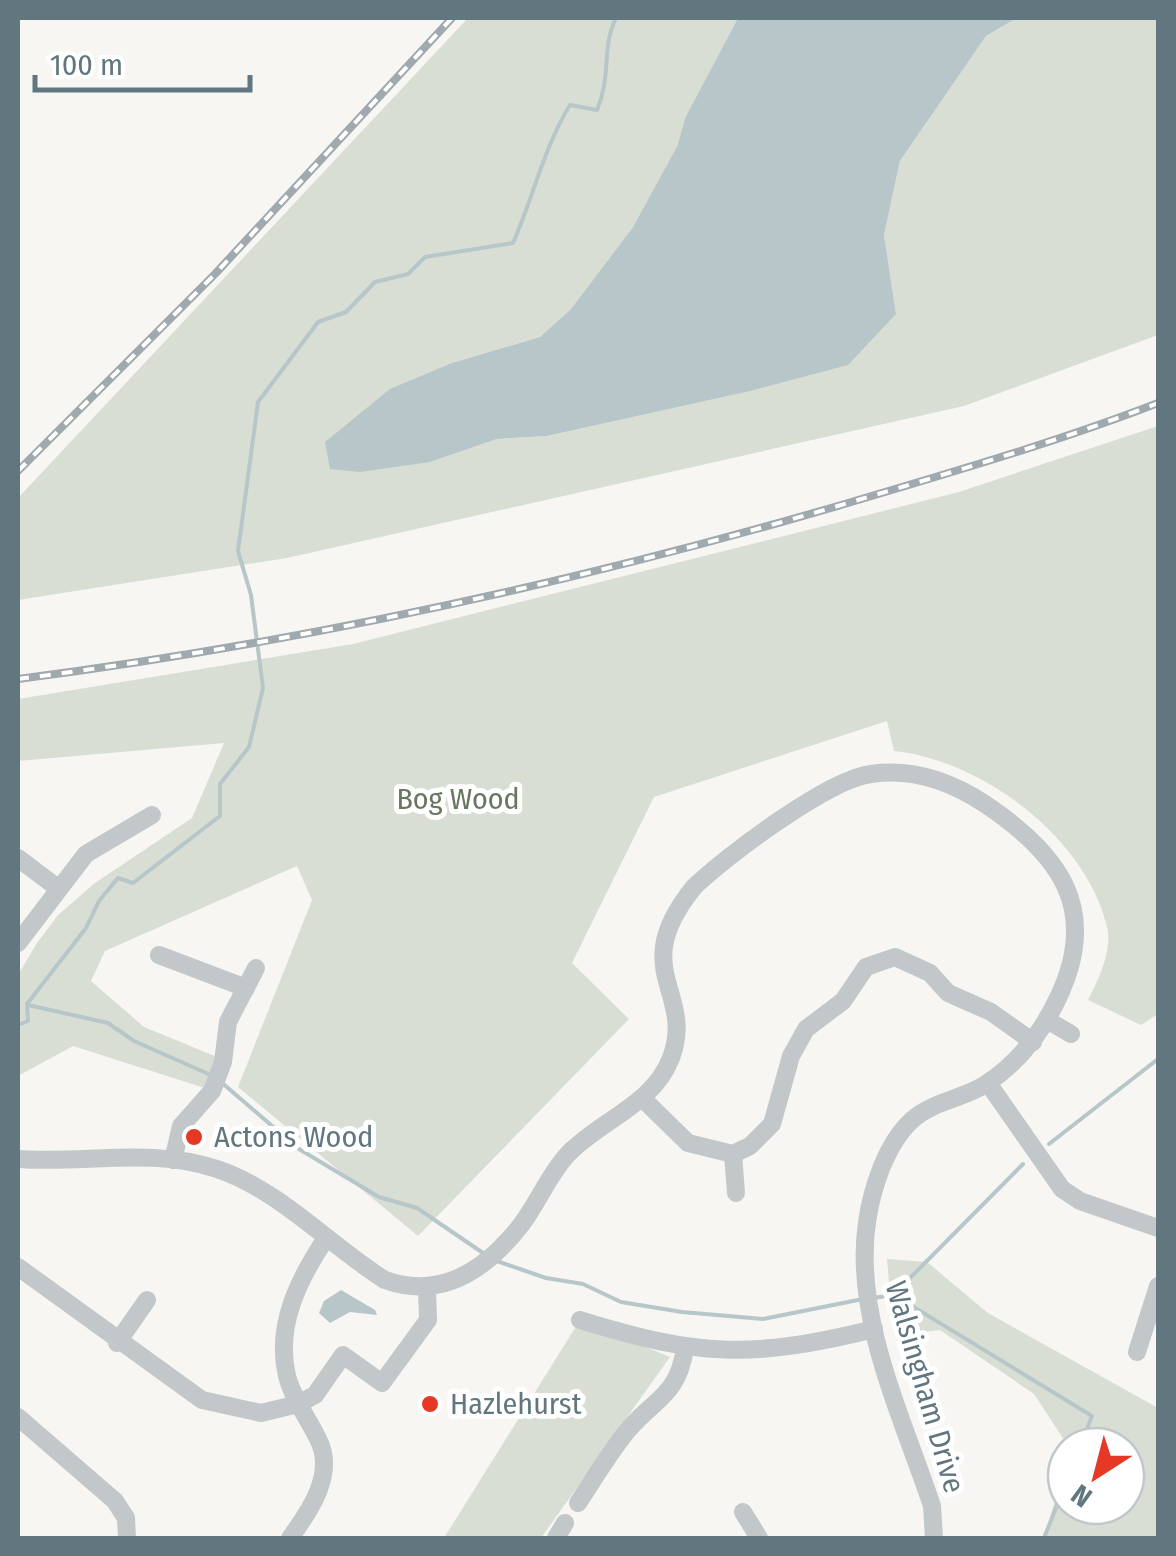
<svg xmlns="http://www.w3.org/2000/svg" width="1176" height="1556" font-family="'Fira Sans Condensed',sans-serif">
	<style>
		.green { fill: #d9ded4 }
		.water { fill: #b7c6c8 }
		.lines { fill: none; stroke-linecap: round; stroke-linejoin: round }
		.stream { stroke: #b7c6c8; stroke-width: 4 }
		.minor { stroke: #c2c7c9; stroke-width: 18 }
		.rail-casing { stroke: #a0a9ad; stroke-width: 8 }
		.rail { stroke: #fff; stroke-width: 4; stroke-dasharray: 11; stroke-linecap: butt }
		.poi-dot { fill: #e53825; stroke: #fff; stroke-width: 4 }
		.labels { text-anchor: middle; stroke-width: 10; stroke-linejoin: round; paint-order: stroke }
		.park-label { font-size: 30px; fill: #677760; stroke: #fff }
		.poi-label { font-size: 30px; fill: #61767f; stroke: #fff; text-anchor: start }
		.street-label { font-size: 30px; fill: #61767f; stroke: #fff }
	</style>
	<rect width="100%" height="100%" fill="#f7f6f3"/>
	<!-- green -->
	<g class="green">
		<path d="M468,18H738L685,118L679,145L633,227L571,309L540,337L452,363L430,462L497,439L547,436L746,392L896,314L884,235L900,161L986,36L1017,18H1158V335L964,406L287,558L18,600V498Z"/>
		<path d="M1158,426V1014L1141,1025L1088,1000C1098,980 1113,950 1107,927C1086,838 982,760 894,751L887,721L654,797L572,963L629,1019L418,1236L238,1087L312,900L297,866L105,951L91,981L144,1027L222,1059L211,1090L73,1046L18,1076V975L37,943L58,915L95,883L192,818L224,743L18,761V699L353,644L959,492Z"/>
		<path d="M887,1259L927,1262L988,1313L1158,1408V1538H1044L1066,1463V1506H1126V1446H1068L1034,1394L940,1330L894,1336Z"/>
		<path d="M580,1320L670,1357L541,1538H444Z"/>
	</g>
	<!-- water -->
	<g class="water">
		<path d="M738,18H1017L986,36L900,161L884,235L896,314L848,365L746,392L547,436L497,439L430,462L360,472L330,469L325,442L390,389L452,363L540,337L571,309L633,227L678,145L685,118Z"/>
		<path d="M341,1290L375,1310L377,1315L350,1312L330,1323L319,1313L324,1301Z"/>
	</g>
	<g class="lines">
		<!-- stream -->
		<g class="stream">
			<path d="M28,1005L108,1023L134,1041L213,1076"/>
			<path d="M18,1025L28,1021L27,1004L86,928L99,901L118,878L133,883L220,816V784L249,747L263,688L251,595L238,551L258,402L318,322L346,312L375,282L408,274L425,257L513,243C533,198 544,147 570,105L597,110C612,75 601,48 616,18"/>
			<path d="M221,1082L299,1149L379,1197L417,1208L486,1255"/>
			<path d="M1049,1144L1158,1059"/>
			<path d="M494,1260L546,1278L583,1284L621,1302L682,1312L763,1319L863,1299"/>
			<path d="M907,1281L1023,1164"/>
			<path d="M894,1295L1092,1416L1080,1446"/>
			<path d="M873,1298L894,1295L904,1285"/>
			<path d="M1044,1538L1066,1483"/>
		</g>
		<!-- minor -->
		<g class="minor">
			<path d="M18,858L59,889"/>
			<path d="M18,943L86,854L152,815"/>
			<path d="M159,955L246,988"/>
			<path d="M1047,1020L1071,1034"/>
			<path d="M988,1083L1062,1189L1080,1201L1158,1228"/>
			<path d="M642,1098L688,1143L733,1154L750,1146L772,1124L791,1056L806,1029L843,1001L866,967L895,957L930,973L948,993L991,1012L1033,1042"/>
			<path d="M733,1154L736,1193"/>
			<path d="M18,1159C84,1164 152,1147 217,1169C280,1190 329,1245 385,1280C441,1300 486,1270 521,1225C538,1203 548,1176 567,1155C600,1120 653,1105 671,1058C696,991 626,971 694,887C726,856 829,779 871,774C913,768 950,781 985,804C1061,855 1100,910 1058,998C1042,1032 1018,1063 986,1084C963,1099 933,1101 912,1120C886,1144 872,1188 867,1222C853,1317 903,1418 932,1506L934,1538"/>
			<path d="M173,1160L181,1126L212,1091L223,1062L228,1022L256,968"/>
			<path d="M18,1267L202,1400L261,1413L298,1404L315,1395L343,1355L382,1383L428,1320L427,1289"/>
			<path d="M580,1320C700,1357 752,1359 874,1329"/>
			<path d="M117,1343L147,1300"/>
			<path d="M1137,1352L1158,1286"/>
			<path d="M18,1417L115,1501L126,1518L127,1538"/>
			<path d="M578,1503C594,1479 609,1453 628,1430C655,1398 677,1397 685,1349"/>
			<path d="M743,1512L759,1538"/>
			<path d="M290,1538C310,1511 336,1473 318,1439C308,1418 293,1399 287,1376C275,1325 299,1279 326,1238"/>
			<path d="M556,1538L565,1523"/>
		</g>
		<!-- rail casing -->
		<g class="rail-casing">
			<g id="rail">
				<path d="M18,471L215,274L452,18"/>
				<path d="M18,679C299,643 575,583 848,503C952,472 1057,442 1158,403"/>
			</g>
		</g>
		<!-- rail -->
		<use href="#rail" class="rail"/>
	</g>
	<!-- markers -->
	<g class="poi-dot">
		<circle cx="194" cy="1137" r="10"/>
		<circle cx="430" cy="1404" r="10"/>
	</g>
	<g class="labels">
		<!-- park labels -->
		<g class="park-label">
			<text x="458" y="809">Bog Wood</text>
		</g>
		<!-- poi labels -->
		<g class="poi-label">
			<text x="214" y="1147">Actons Wood</text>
			<text x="450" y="1414">Hazlehurst</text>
		</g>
		<!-- street labels -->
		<g class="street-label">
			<text transform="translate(925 1387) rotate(74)" y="10">Walsingham Drive</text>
		</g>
	</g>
	<!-- border -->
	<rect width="1176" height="1556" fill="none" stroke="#61767f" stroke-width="40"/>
	<!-- north arrow -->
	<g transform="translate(1096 1476) rotate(216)"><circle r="48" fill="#ffffff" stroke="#c0c8cc" stroke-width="2.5"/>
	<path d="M0-8L18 38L0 25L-18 38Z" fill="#e53825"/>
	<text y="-15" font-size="28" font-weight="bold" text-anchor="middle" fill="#61767f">N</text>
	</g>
	<!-- scale -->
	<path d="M35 75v15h215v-15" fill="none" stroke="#61767f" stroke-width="5"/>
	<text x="50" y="75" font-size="30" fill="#61767f" stroke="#ffffff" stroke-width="8" paint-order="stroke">100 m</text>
</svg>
